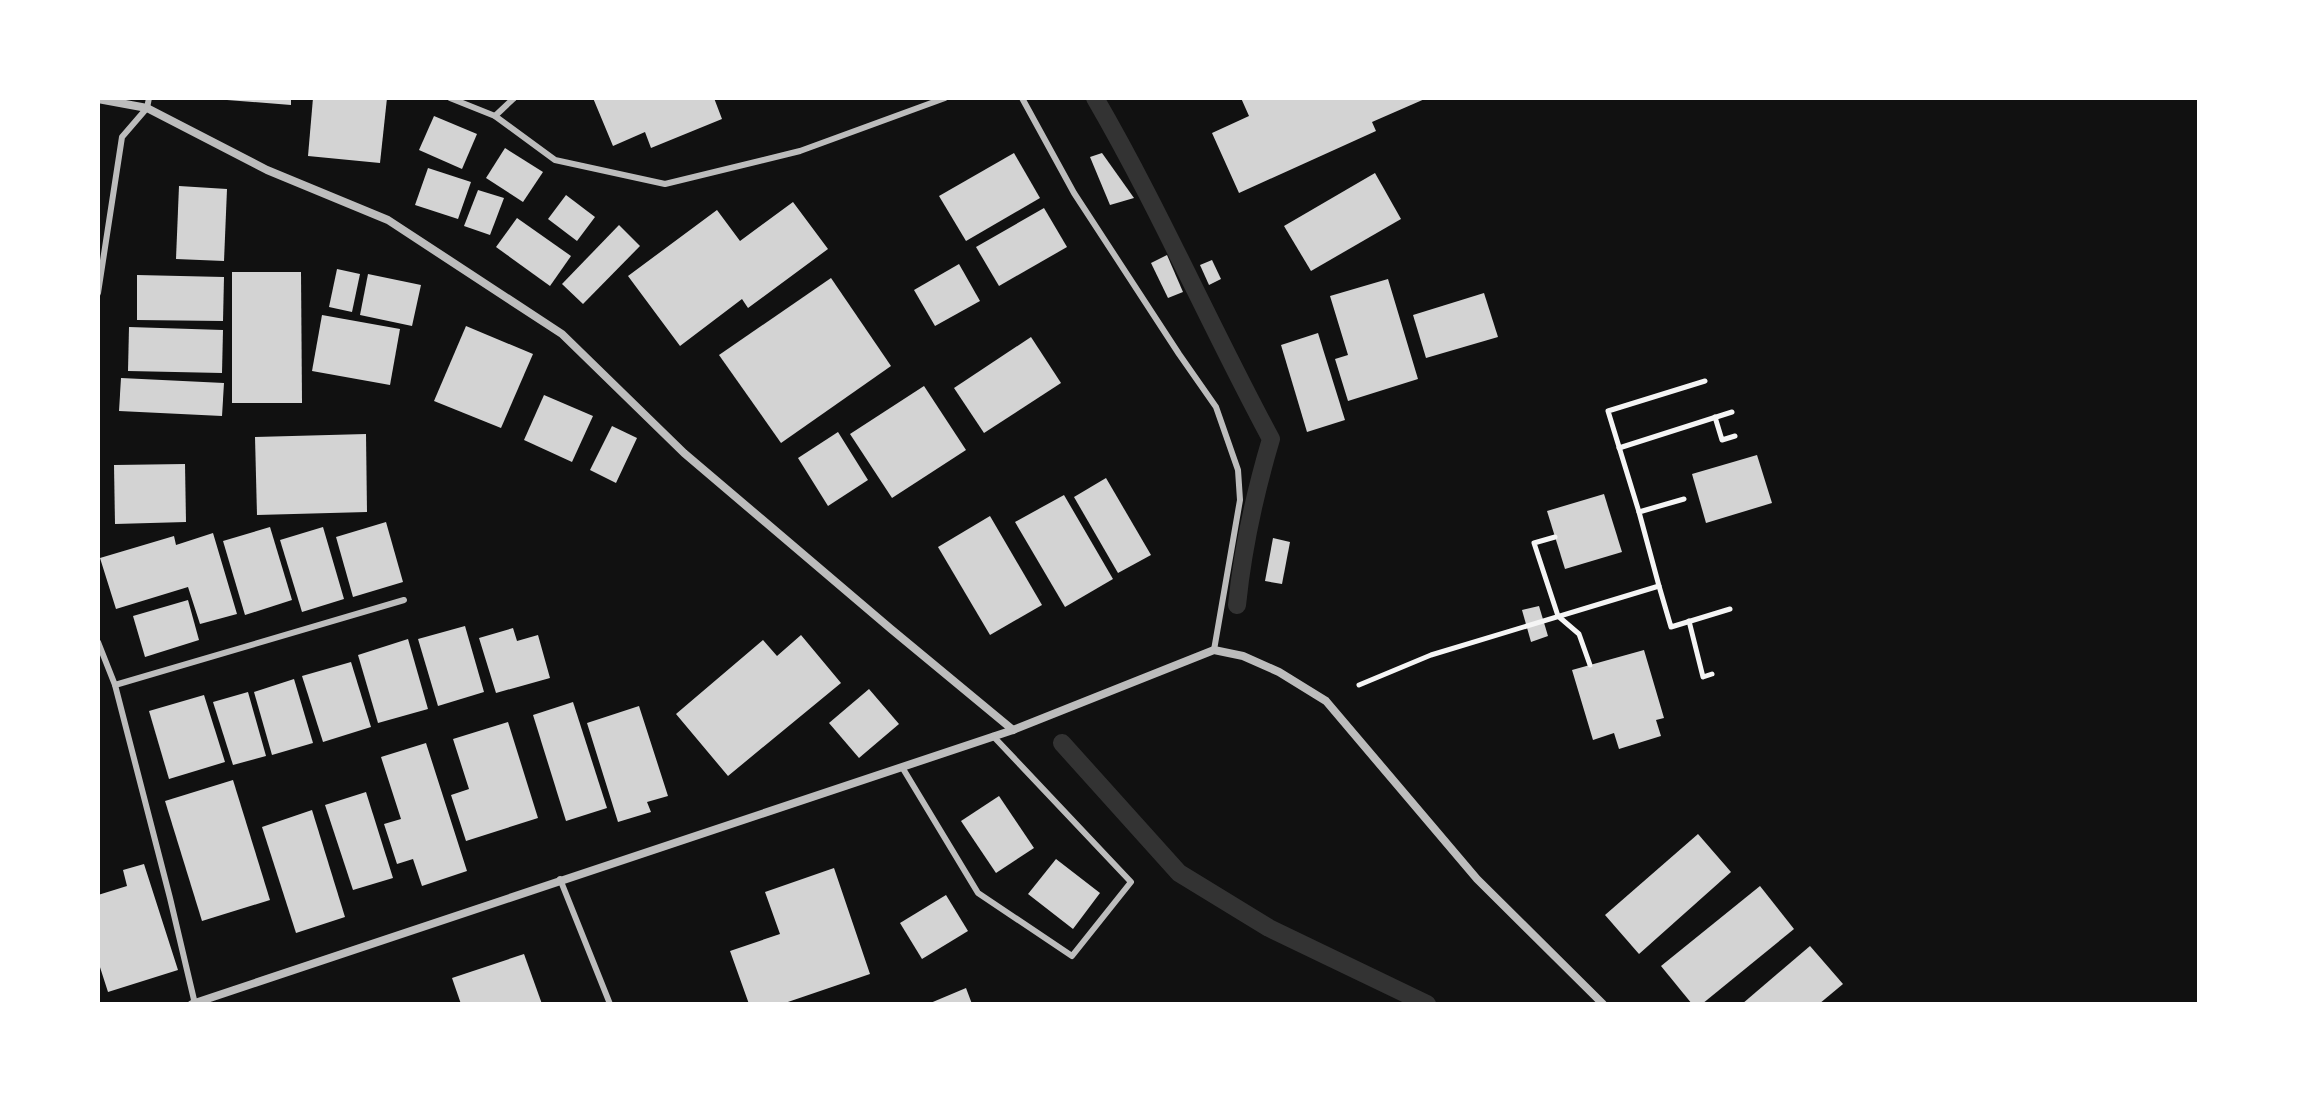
<svg xmlns="http://www.w3.org/2000/svg" width="2297" height="1102" font-family="Lato,sans-serif">
	<style>
		.lines { fill: none; stroke-linecap: round; stroke-linejoin: round }
		.stream { stroke: #333; stroke-width: 18 }
		.building { fill: #d3d3d3 }
		.path { stroke: #f5f5f5; stroke-width: 5 }
		.service { stroke: #bcbcbc; stroke-width: 6 }
		.minor { stroke: #bcbcbc; stroke-width: 8 }
	</style>
	<rect width="100%" height="100%" fill="#111"/>
	<g class="lines">
		<!-- stream -->
		<g class="stream">
			<path d="M1095,98C1159,208 1210,326 1271,439C1254,496 1243,546 1237,605"/>
			<path d="M1062,743L1179,873L1269,928L1427,1004"/>
		</g>
	</g>
	<!-- building -->
	<g class="building">
		<path d="M227,98H291V105L227,100Z"/>
		<path d="M313,98H387L380,163L308,156Z"/>
		<path d="M593,98H714L722,119L651,148L645,132L613,146Z"/>
		<path d="M1241,98H1427L1372,122L1376,131L1239,193L1212,133L1249,116Z"/>
		<path d="M434,116L477,134L462,169L419,150Z"/>
		<path d="M505,148L543,172L523,202L486,178Z"/>
		<path d="M1014,153L1040,198L966,241L939,196Z"/>
		<path d="M1102,153L1134,198L1110,205L1090,157Z"/>
		<path d="M428,168L471,182L458,219L415,205Z"/>
		<path d="M1375,173L1401,219L1311,271L1284,226Z"/>
		<path d="M179,186L227,189L224,261L176,259Z"/>
		<path d="M478,190L504,198L490,235L464,226Z"/>
		<path d="M566,195L595,217L577,241L548,219Z"/>
		<path d="M793,202L828,249L748,308L742,299L680,346L628,276L717,210L740,241Z"/>
		<path d="M1044,208L1067,247L999,286L976,247Z"/>
		<path d="M517,218L571,256L550,286L496,247Z"/>
		<path d="M619,225L640,246L583,304L562,284Z"/>
		<path d="M1167,255L1183,292L1168,298L1151,263Z"/>
		<path d="M1212,260L1221,279L1209,285L1200,265Z"/>
		<path d="M959,264L980,301L935,326L914,290Z"/>
		<path d="M337,269L360,274L352,312L329,307Z"/>
		<path d="M232,272H301L302,403H232Z"/>
		<path d="M368,274L421,285L412,326L360,315Z"/>
		<path d="M137,275L224,277L223,321L137,320Z"/>
		<path d="M831,278L891,366L781,443L719,355Z"/>
		<path d="M1388,279L1418,379L1348,401L1335,359L1348,355L1330,296Z"/>
		<path d="M1484,293L1498,337L1426,358L1413,315Z"/>
		<path d="M322,315L400,329L390,385L312,371Z"/>
		<path d="M466,326L533,354L501,428L434,401Z"/>
		<path d="M129,327L223,330L222,373L128,371Z"/>
		<path d="M1318,333L1345,420L1307,432L1281,345Z"/>
		<path d="M1031,337L1061,383L984,433L954,388Z"/>
		<path d="M121,378L224,383L222,416L119,411Z"/>
		<path d="M924,386L966,450L892,498L850,434Z"/>
		<path d="M544,395L593,416L572,462L524,440Z"/>
		<path d="M612,426L637,438L616,483L590,470Z"/>
		<path d="M838,432L868,480L828,506L798,458Z"/>
		<path d="M366,434L367,512L257,515L255,437Z"/>
		<path d="M1757,455L1772,503L1706,523L1692,474Z"/>
		<path d="M185,464L186,522L115,524L114,465Z"/>
		<path d="M1106,478L1151,555L1118,573L1074,497Z"/>
		<path d="M1604,494L1622,552L1565,569L1547,511Z"/>
		<path d="M1064,495L1113,579L1065,607L1015,522Z"/>
		<path d="M990,516L1042,605L990,635L938,547Z"/>
		<path d="M386,522L403,582L353,597L336,537Z"/>
		<path d="M270,527L292,600L245,615L223,541Z"/>
		<path d="M323,527L344,599L302,612L280,540Z"/>
		<path d="M213,533L237,614L200,624L188,587L116,609L100,558L174,536L176,545Z"/>
		<path d="M1273,538L1290,542L1282,584L1265,581Z"/>
		<path d="M188,600L199,640L145,657L133,616Z"/>
		<path d="M1539,606L1548,636L1531,642L1522,610Z"/>
		<path d="M465,626L484,692L438,706L418,639Z"/>
		<path d="M513,628L517,641L538,635L550,678L496,693L479,638Z"/>
		<path d="M801,635L841,683L728,776L676,714L763,640L777,656Z"/>
		<path d="M408,639L428,709L378,723L358,655Z"/>
		<path d="M1644,650L1664,718L1656,720L1661,736L1619,749L1614,733L1593,740L1572,670Z"/>
		<path d="M351,662L371,727L323,742L302,676Z"/>
		<path d="M294,679L313,743L272,755L254,692Z"/>
		<path d="M869,689L899,724L859,758L829,723Z"/>
		<path d="M248,692L266,756L233,765L213,702Z"/>
		<path d="M204,695L225,762L169,779L149,711Z"/>
		<path d="M573,702L607,808L566,821L533,715Z"/>
		<path d="M639,706L668,796L647,802L651,812L618,822L587,723Z"/>
		<path d="M508,722L538,818L466,841L451,795L469,789L453,739Z"/>
		<path d="M426,743L467,871L422,886L413,859L397,864L384,824L401,819L381,757Z"/>
		<path d="M233,780L270,900L202,921L165,801Z"/>
		<path d="M366,792L393,878L353,890L325,805Z"/>
		<path d="M999,796L1034,848L996,873L961,821Z"/>
		<path d="M312,810L345,917L296,933L262,827Z"/>
		<path d="M1698,834L1731,872L1639,954L1605,915Z"/>
		<path d="M1056,859L1100,893L1073,929L1028,894Z"/>
		<path d="M144,864L178,970L108,992L98,961V895L127,886L123,870Z"/>
		<path d="M834,868L870,974L782,1004H749L730,951L780,934L765,892Z"/>
		<path d="M1760,886L1794,929L1702,1004H1692L1661,966Z"/>
		<path d="M946,895L968,931L922,959L900,923Z"/>
		<path d="M1810,946L1843,984L1819,1004H1742Z"/>
		<path d="M524,954L542,1004H461L452,978Z"/>
		<path d="M966,988L972,1004H928Z"/>
	</g>
	<g class="lines">
		<!-- path -->
		<g class="path">
			<path d="M1715,417L1722,440L1735,436"/>
			<path d="M1619,448L1732,412"/>
			<path d="M1639,512L1608,411L1705,381"/>
			<path d="M1555,537L1534,543L1558,616L1579,634L1590,665"/>
			<path d="M1659,586L1671,627L1730,609"/>
			<path d="M1689,621L1703,677L1712,674"/>
			<path d="M1359,685L1431,655L1659,586L1639,512L1684,499"/>
		</g>
		<!-- service -->
		<g class="service">
			<path d="M450,98L495,116L555,160L665,184L800,151L945,98"/>
			<path d="M1022,98L1074,193L1179,354L1216,407L1238,470L1240,500L1214,650"/>
			<path d="M495,116L514,98"/>
			<path d="M98,293L122,137L147,108L149,98"/>
			<path d="M98,642L115,685L170,898L195,1004"/>
			<path d="M115,685L404,600"/>
			<path d="M902,767L978,893L1072,956L1131,882L993,736"/>
			<path d="M560,879L610,1004"/>
		</g>
		<!-- minor -->
		<g class="minor">
			<path d="M98,99L147,108L267,170L388,220L562,334L684,453L891,629L1013,730"/>
			<path d="M192,1004L1013,730L1214,650L1243,656L1279,672L1326,701L1477,879L1603,1004"/>
		</g>
	</g>
	<!-- border -->
	<rect width="2297" height="1102" fill="none" stroke="#ffffff" stroke-width="200"/>
</svg>
